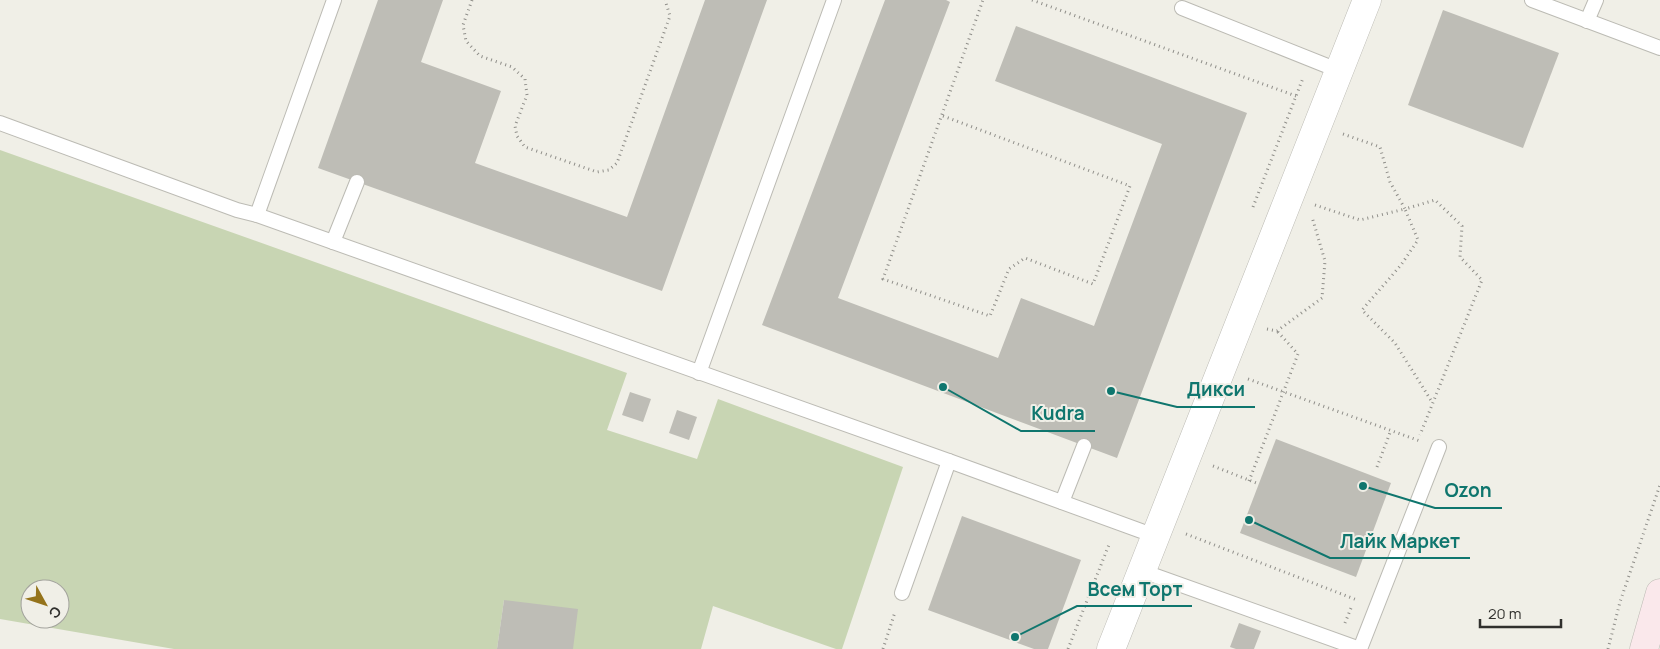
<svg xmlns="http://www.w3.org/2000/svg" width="1660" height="649" font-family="Manrope,sans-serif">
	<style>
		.green { fill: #c8d5b3; fill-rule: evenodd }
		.building { fill: #bebdb6 }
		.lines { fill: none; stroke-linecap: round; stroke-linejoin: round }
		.lane-casing { stroke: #bcbbb4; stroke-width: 16 }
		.street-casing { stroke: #bcbbb4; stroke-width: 29 }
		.secondary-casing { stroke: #bcbbb4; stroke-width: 29 }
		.path { stroke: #8f8e89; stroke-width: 3; stroke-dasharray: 1 4; stroke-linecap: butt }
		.lane { stroke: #fff; stroke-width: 14 }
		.street { stroke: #fff; stroke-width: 28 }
		.secondary { stroke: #fae8eb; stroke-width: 28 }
		.leader { fill: none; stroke: #0f766e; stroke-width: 2 }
		.callout-dot { fill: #0f766e; stroke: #f0efe7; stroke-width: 2 }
		.callout-label { font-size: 19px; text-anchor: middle; font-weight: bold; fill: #0f766e; stroke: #f0efe7; stroke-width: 4; stroke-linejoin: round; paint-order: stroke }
	</style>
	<rect width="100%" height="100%" fill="#f0efe7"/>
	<!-- green -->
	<path class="green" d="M0,150L627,373L607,430L697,459L718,399L903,467L842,649H836L713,606L701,649H573L504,600L497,649H174L0,619ZM30,589H60V619H30Z"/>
	<!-- building -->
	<g class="building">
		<path d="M378,0H443L421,62L501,91L475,163L627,217L705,0H767L662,291L318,168Z"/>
		<path d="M885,0H946L950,2L838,298L998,358L1021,298L1094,326L1162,144L995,81L1016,26L1247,113L1117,458L762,325Z"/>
		<path d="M1443,10L1559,53L1523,148L1408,105Z"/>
		<path d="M630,392L651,399L643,422L622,415Z"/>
		<path d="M677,410L697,417L689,440L669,433Z"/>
		<path d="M1276,439L1391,483L1356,577L1240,533Z"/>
		<path d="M962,516L1081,560L1048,649H1034L928,610Z"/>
		<path d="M504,600L578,609L573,649H497Z"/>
		<path d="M1239,623L1261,631L1254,649H1236L1230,647Z"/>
	</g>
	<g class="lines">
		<!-- lane casing -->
		<g class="lane-casing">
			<g id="lane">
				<path d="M1532,0L1660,48"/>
				<path d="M1182,8L1340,71"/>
				<path d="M1587,21L1596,0"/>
				<path d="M0,123L237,210L257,215L949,461L1155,536"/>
				<path d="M257,215L334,0"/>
				<path d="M333,242L357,182"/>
				<path d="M699,373L834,0"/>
				<path d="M1062,502L1084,446"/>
				<path d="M1142,571L1360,649"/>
				<path d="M902,593L949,461"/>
				<path d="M1360,649L1439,447"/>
			</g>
		</g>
		<!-- street casing -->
		<g class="street-casing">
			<path id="street" d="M1111,649L1367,0"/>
		</g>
		<!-- secondary casing -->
		<g class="secondary-casing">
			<path id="secondary" d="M1644,649L1660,593"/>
		</g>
		<!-- path -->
		<g class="path">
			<path d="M472,0L463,25L466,41L480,56L512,67L525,79L527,95L515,126L517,136L525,147L597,172L609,170L617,163L670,16L665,0"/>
			<path d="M1032,0L1296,96"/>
			<path d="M943,116L1130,186L1093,284L1025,258L1009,269L990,316L883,279L983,0"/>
			<path d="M1343,134L1380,147L1390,182L1405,209L1435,200L1462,226L1460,257L1482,280L1420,435"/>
			<path d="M1315,205L1360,220L1405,209L1418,240L1401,265L1362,310L1395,343L1432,402"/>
			<path d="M1253,207L1303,78"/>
			<path d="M1267,329L1277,331L1322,298L1325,261L1312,217"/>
			<path d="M1248,379L1420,441"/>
			<path d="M1213,466L1259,484"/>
			<path d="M1377,467L1391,430"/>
			<path d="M1249,481L1298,354L1277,331"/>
			<path d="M1186,534L1357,600"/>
			<path d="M1345,623L1351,608"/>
			<path d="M883,649L895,612"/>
			<path d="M1068,649L1110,542"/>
			<path d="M1608,649L1620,602L1660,485"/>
		</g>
		<!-- lane -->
		<use href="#lane" class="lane"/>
		<!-- street -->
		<use href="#street" class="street"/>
		<!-- secondary -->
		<use href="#secondary" class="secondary"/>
	</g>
	<!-- callouts -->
	<path class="leader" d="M1111 391L1177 407H1255M943 387L1021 431H1095M1363 486L1435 508H1502M1249 520L1330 558H1470M1015 637L1077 606H1192"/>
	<g class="callout-dot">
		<circle cx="1111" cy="391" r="5"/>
		<circle cx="943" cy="387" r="5"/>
		<circle cx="1363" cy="486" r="5"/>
		<circle cx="1249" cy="520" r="5"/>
		<circle cx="1015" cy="637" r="5"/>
	</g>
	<g class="callout-label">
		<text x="1216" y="396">Дикси</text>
		<text x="1058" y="420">Kudra</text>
		<text x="1468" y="497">Ozon</text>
		<text x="1400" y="548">Лайк Маркет</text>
		<text x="1135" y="596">Всем Торт</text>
	</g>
	<!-- north arrow -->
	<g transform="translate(45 604) rotate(130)"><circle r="24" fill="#f0efe7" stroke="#a3a39d"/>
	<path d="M0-4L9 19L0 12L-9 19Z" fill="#94731b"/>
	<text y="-8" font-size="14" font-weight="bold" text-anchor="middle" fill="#30302d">С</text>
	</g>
	<!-- scale -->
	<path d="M1480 619v8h81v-8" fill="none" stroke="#30302d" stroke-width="2.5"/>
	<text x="1488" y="619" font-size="15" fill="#30302d" stroke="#f0efe7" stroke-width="4" paint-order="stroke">20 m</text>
</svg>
